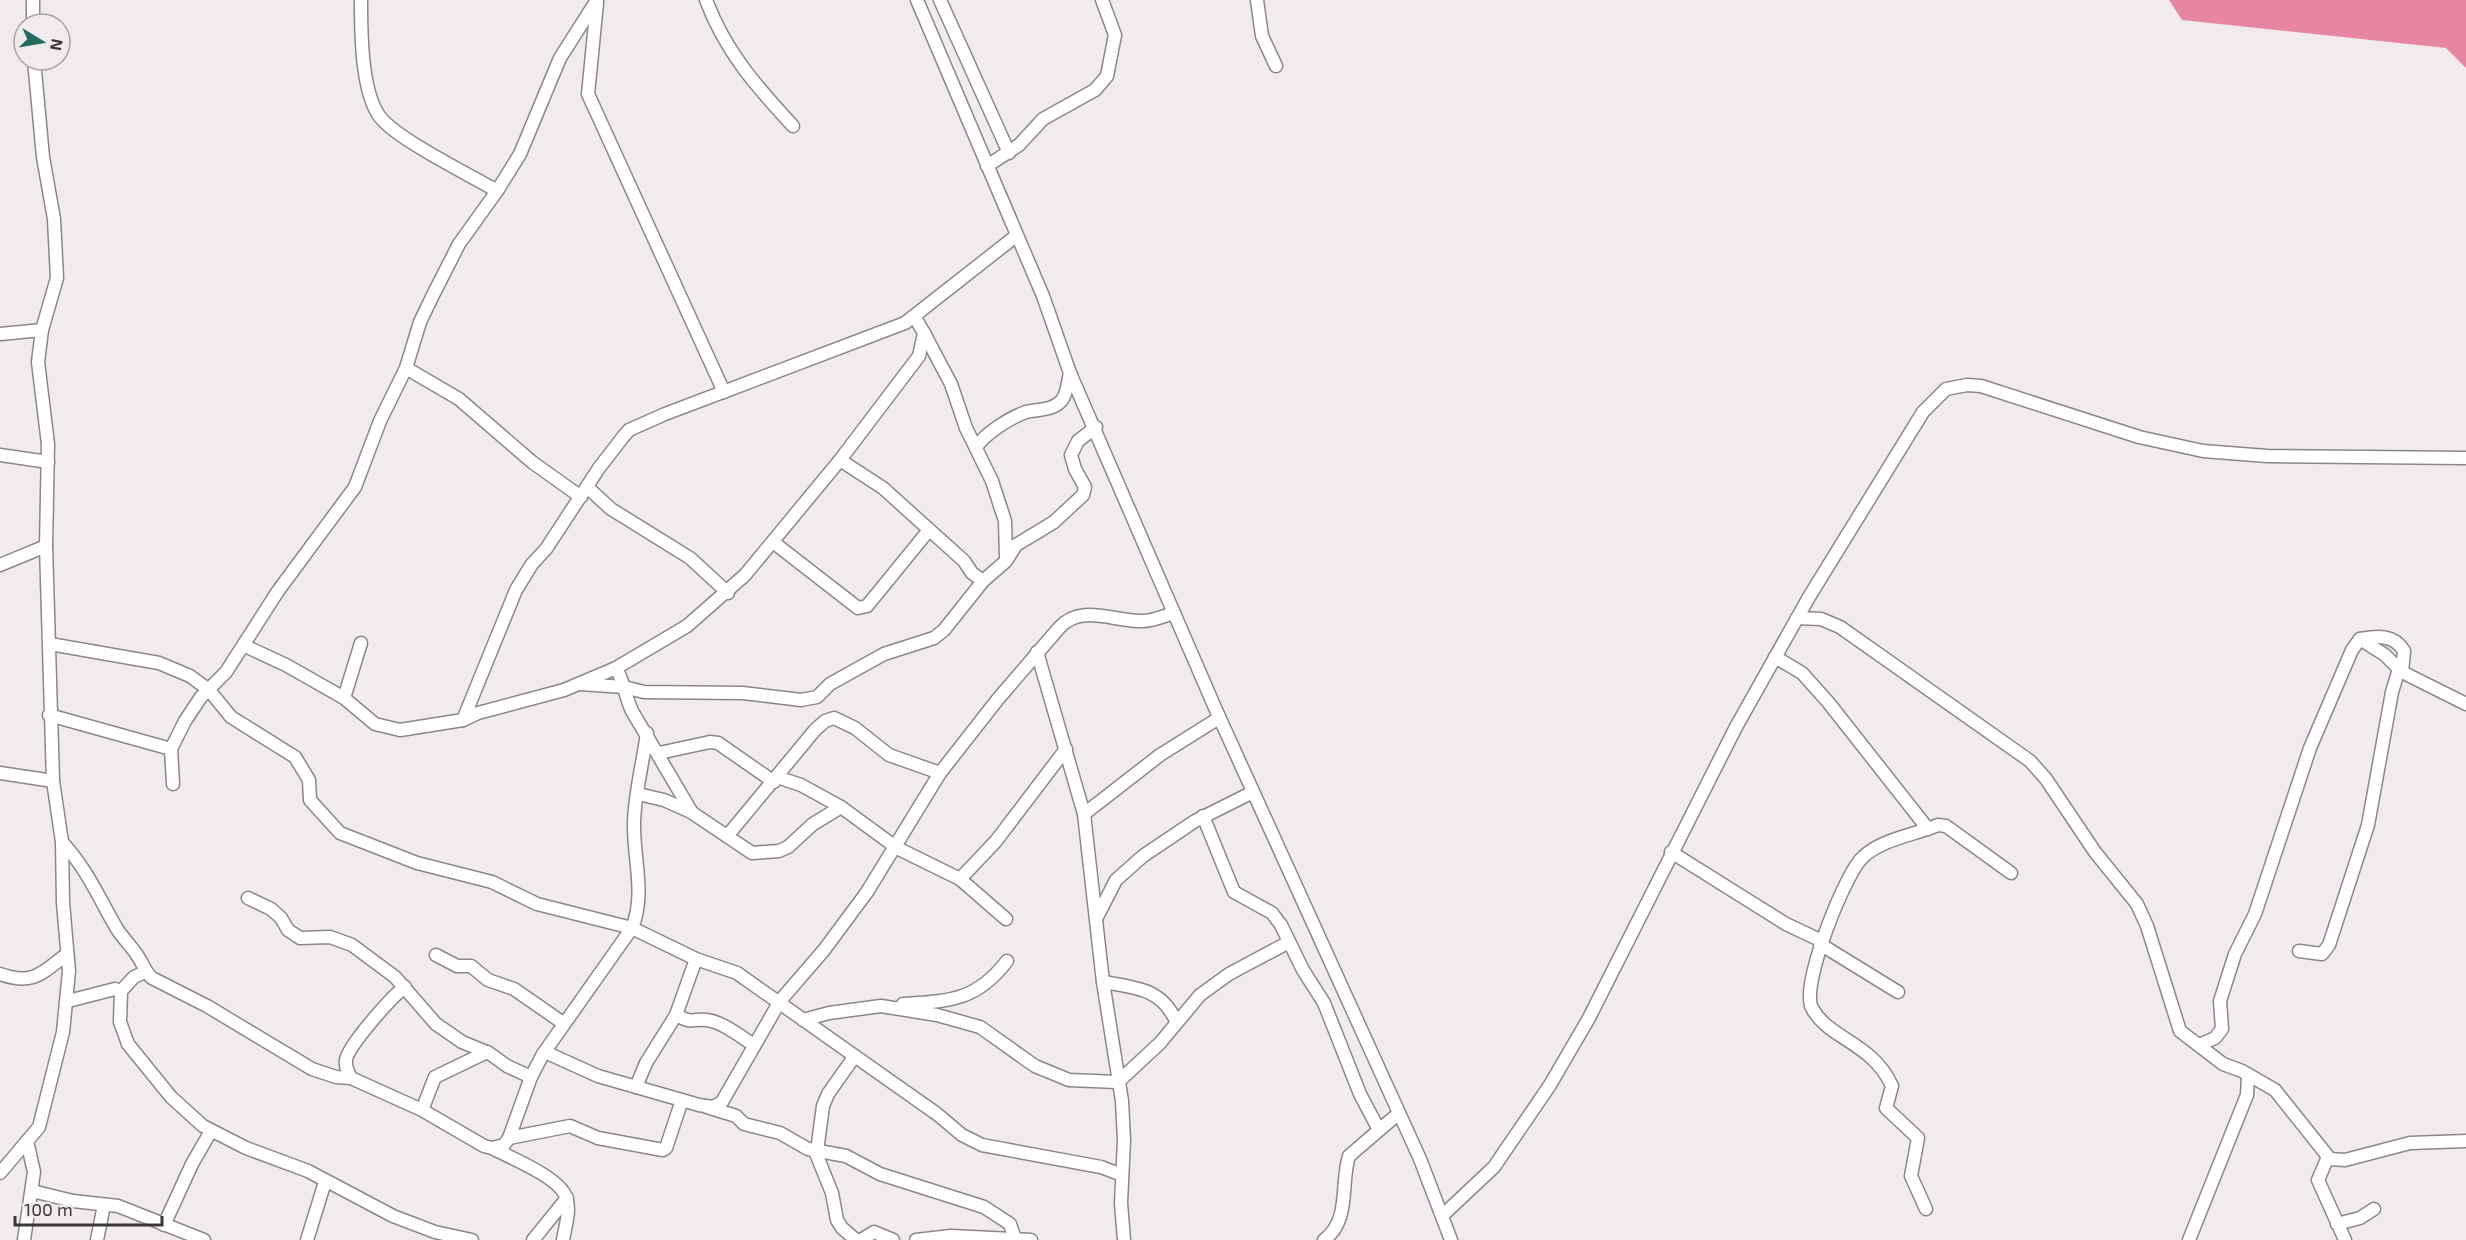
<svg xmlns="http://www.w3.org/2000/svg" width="2466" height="1240" font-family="'Exo 2',sans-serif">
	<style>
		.water { fill: #e786a3 }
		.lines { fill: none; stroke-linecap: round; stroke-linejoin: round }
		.minor-casing { stroke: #8d8688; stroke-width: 15 }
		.minor { stroke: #fff; stroke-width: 12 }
	</style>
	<rect width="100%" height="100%" fill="#f2ebed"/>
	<!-- water -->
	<path class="water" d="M2169,0H2466V68L2446,48L2182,20Z"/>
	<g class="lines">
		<!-- minor casing -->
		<g class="minor-casing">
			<g id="minor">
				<path d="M361,0C361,31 361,92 380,117C398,140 470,175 497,191"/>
				<path d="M706,0C725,51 756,86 793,126"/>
				<path d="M917,0L1043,296L1070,373L1216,710L1420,1159L1451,1240"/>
				<path d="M940,0L1009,153"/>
				<path d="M1257,0L1262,36L1276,66"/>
				<path d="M597,3L588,94L724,392"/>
				<path d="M33,24V0"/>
				<path d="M987,166L1019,145L1043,119L1095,90L1107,76L1115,35L1102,0"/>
				<path d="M924,333L951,384L966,428L992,481L1005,521L1006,556"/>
				<path d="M0,334L42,330"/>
				<path d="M406,368L459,399L532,462L581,497"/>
				<path d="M976,447C986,433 1009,418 1026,412C1038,409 1053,411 1062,400C1067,394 1068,381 1070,373"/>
				<path d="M0,455L48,462"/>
				<path d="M840,460L883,488L964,561L972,573L983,581"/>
				<path d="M587,487L611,509L690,558L728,593"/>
				<path d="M773,542L858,608L867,606L929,530"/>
				<path d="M0,565L46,546"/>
				<path d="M1797,618L1821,619L1840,627L2030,761L2046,779L2095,852L2137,904L2147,926L2180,1031L2223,1064L2242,1071L2275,1090L2330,1159L2345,1160L2410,1143L2466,1141"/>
				<path d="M2360,639L2385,655L2402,672L2466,704"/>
				<path d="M50,644L159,663L190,676L209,690L231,717L295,757L309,780L310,800L340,833L417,863L492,882L537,904L632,928L696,959L737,973L937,1114L962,1135L982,1145L1101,1167L1122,1175"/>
				<path d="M245,646L286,665L344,698L375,724L400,730L463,720L478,713L564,690L616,668L687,626L745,575L840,460L919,356L924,333L914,316"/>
				<path d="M1037,652L1084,814L1103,982L1122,1101L1124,1140L1121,1203L1124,1240"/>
				<path d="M1775,657L1802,673L1828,702L1928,829"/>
				<path d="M616,668C624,682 625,696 632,711L691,811"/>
				<path d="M580,684L624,687L644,692L743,693L801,700L817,697L830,684L884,654L934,638L944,630L983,581L1006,561L1016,545L1054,522L1083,495L1085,487L1075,469L1071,455L1078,441L1096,427"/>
				<path d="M344,698L361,643"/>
				<path d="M49,715L171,749"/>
				<path d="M463,720L516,590L532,564L546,549L599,468L623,437L629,430L665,414L905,323L1016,236"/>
				<path d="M659,753L710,742L718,743L774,782"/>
				<path d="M0,773L53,781"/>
				<path d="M777,777L801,785L841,807"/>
				<path d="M173,784L171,749L185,721L201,697L226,672L278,591L355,487L380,421L406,368L420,322L433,295L459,244L497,191L520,154L560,58L597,0"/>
				<path d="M638,794L664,800L691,812L752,853L779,851L788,847L813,824L841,807L897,848L960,879L996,841L1066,749"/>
				<path d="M1084,814L1160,755L1219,718"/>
				<path d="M1203,816L1234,892L1272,913L1281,925L1303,970L1324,1003L1360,1094L1379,1130"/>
				<path d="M728,835L815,730L825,721L834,718L855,728L889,755L940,773"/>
				<path d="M62,842C87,869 99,898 117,929C123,938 131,946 137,955C143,963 144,971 152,978L207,1006L312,1069L336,1077L351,1078L422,1110L484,1146L492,1148L504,1145L509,1138L531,1077L543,1054L632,928C646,894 633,858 634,822C635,792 643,762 647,733"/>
				<path d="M1671,852L1786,924L1822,941"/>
				<path d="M960,879L1006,919"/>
				<path d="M248,898L271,909L281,918L288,930L300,938L330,937L352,945L395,977L436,1024L462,1042L489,1053L507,1066L531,1077"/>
				<path d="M1097,917L1116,880L1143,856L1195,821L1253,792"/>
				<path d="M1820,944L1898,992"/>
				<path d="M2299,951L2322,954L2329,945L2368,825L2392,692L2399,669"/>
				<path d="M436,955L457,966H471L488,980L514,989L563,1023"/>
				<path d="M0,974C33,986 42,973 67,954"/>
				<path d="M1103,982C1136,988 1161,988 1176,1021"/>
				<path d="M121,991L120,1022L128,1044L171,1097L203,1126L246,1148L308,1171L393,1216L435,1232L472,1240"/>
				<path d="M68,1001L115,989L121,991L134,977L145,972"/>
				<path d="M903,1004C950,1001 976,1001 1007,961"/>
				<path d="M676,1015C695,1025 690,1018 707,1020C723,1022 741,1037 754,1045"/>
				<path d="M803,1020L829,1013L881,1006L937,1015L980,1027L1035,1066L1069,1080L1118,1082L1160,1043L1200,995L1229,974L1289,942"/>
				<path d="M2199,1045L2215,1038L2222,1029L2220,1001L2235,954L2255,914L2310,748L2352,650L2360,639C2377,636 2394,634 2404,651L2402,672"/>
				<path d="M543,1054L545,1052L598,1076L699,1105L713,1107L722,1102L780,1001L824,950L867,892L940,773L998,699L1059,628C1081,603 1114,622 1143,621C1153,621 1164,616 1174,613"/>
				<path d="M351,1078C348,1072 345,1067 346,1060C348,1046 392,996 405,987"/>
				<path d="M636,1087L646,1063L676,1015L696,959"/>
				<path d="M707,1107L736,1116L744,1124L780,1133L808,1149L846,1156L880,1174L984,1207L1010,1224L1015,1239"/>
				<path d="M422,1110L435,1077L487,1052"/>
				<path d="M509,1138L570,1126L598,1138L663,1150L666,1148L682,1100"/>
				<path d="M492,1148C511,1158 559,1177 566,1197C571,1210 565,1227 563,1240"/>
				<path d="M815,1151L832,1193L837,1220L842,1228L856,1240"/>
				<path d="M817,1151L823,1106L828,1094L854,1057"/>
				<path d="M2328,1157L2318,1180L2345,1240"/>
				<path d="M0,1173L39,1127L63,1032L69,971L63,903L62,842L53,781L46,546L48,444L38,362L42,330L57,278L54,219L43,157L34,60"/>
				<path d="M32,1191L73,1201L118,1206L204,1240"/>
				<path d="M1926,1209L1911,1176L1918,1138L1886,1108L1892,1086C1872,1042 1828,1039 1812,1008C1800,986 1845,873 1863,857C1882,839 1914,835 1938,825L1946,826L2011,873"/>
				<path d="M1443,1215L1494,1167L1550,1085L1589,1018L1736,727L1809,597L1923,412L1946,389L1967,385L1981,386L2139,437L2203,451L2267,456L2466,458"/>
				<path d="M2337,1224L2360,1218L2374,1209"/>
				<path d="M164,1225L192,1164L211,1131"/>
				<path d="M24,1240L34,1172L27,1141"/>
				<path d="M97,1240L104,1205"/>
				<path d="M307,1240L325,1182"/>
				<path d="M533,1240L567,1198"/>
				<path d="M861,1240L874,1232L893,1240"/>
				<path d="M916,1240L951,1236L1031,1240"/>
				<path d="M1324,1240C1351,1220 1340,1184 1349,1156L1399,1113"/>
				<path d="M2189,1240L2247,1095L2248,1076"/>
			</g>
		</g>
		<!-- minor -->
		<use href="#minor" class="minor"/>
	</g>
	<!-- north arrow -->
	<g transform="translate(42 42) rotate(101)"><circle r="28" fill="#f2ebed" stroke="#a8a3a5" stroke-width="1.5"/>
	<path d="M0-4.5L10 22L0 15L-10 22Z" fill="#236a5f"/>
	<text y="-9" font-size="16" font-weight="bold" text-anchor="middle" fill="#3a3738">N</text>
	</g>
	<!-- scale -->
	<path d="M15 1216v9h147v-9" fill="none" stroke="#3a3738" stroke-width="3"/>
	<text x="24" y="1216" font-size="18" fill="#3a3738" stroke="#f2ebed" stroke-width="4.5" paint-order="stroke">100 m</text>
</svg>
